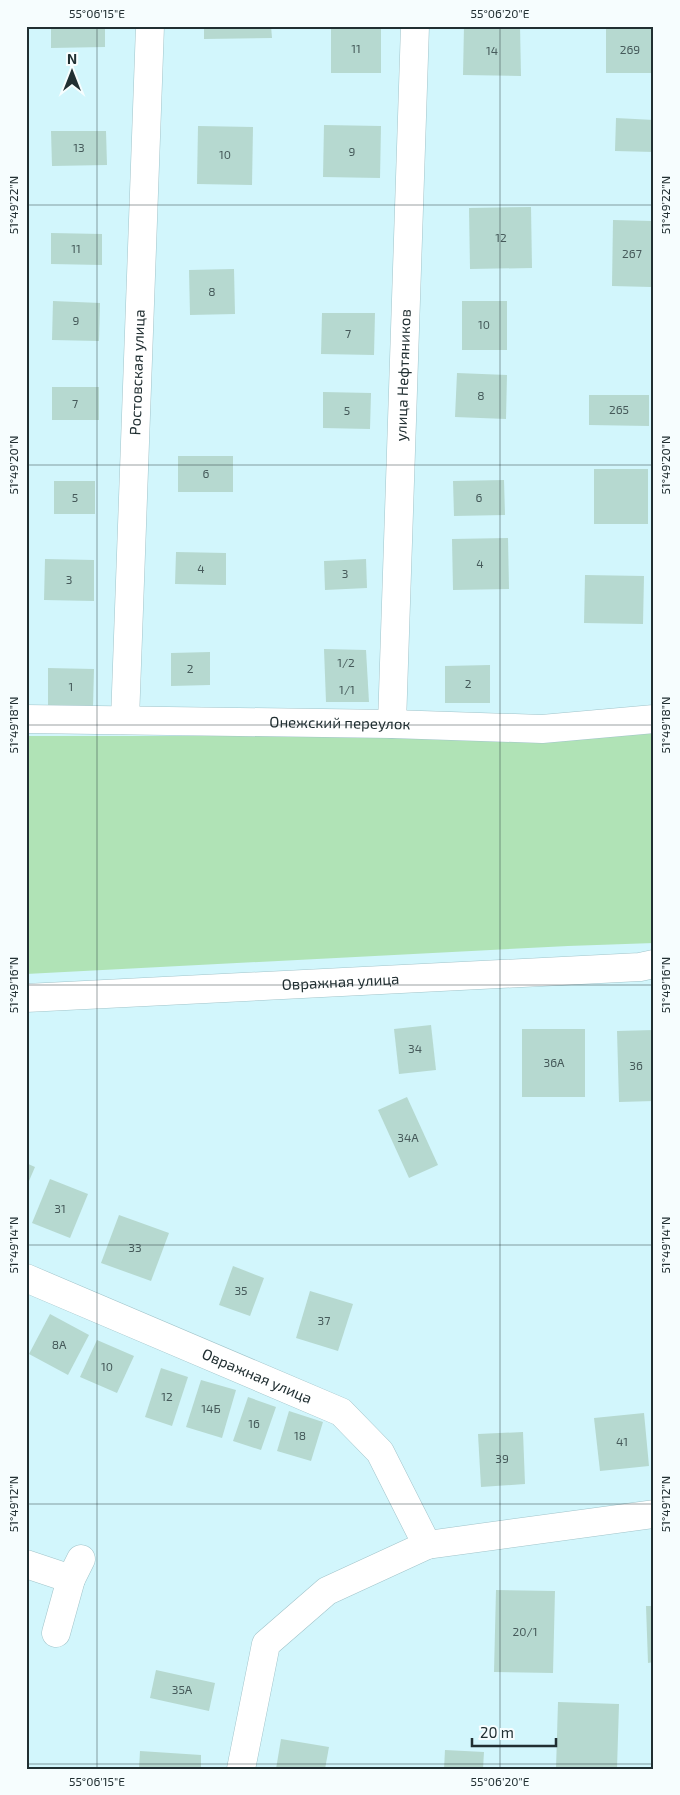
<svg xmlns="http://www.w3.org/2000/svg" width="680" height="1795" font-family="'Exo 2',sans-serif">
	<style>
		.green { fill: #b0e3b6 }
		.building { fill: #b6d9d0 }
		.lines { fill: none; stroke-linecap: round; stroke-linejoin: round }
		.minor-casing { stroke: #a1c4ca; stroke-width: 29 }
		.minor { stroke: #fff; stroke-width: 28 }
		.ticks { fill: none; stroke: #212f32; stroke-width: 1; stroke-opacity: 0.45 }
		.labels { text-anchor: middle; stroke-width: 4.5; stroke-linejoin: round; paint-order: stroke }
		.number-label { font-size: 12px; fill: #465a5a }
		.street-label { font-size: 15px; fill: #212f32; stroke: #f6fdfe }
		.neatline { fill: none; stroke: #212f32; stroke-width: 2 }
		.ticks-label { font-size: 12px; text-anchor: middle; fill: #212f32 }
	</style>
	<rect width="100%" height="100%" fill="#d2f6fc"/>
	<!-- green -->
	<path class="green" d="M654,730V943L568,946L26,974V736H590Z"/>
	<!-- building -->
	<g class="building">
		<path d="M51,26H105V47L51,48Z"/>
		<path d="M204,26H271L272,38L204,39Z"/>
		<rect x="331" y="26" width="50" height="47"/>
		<path d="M464,26H520L521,76L463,75Z"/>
		<rect x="606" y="26" width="48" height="47"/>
		<path d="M616,118L654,120V152L615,151Z"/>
		<path d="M324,125L381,126L380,178L323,177Z"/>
		<path d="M198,126L253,127L252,185L197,184Z"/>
		<path d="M51,131H106L107,165L52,166Z"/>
		<path d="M531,207L532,268L470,269L469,208Z"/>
		<path d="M613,220L652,221L651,287L612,286Z"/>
		<path d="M51,233L102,234V265L51,264Z"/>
		<path d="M234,269L235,314L190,315L189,270Z"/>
		<path d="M53,301L100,303L99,341L52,340Z"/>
		<rect x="462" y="301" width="45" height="49"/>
		<path d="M322,313H375L374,355L321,354Z"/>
		<path d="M457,373L507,375L506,419L455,417Z"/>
		<rect x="52" y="387" width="47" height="33"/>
		<path d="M323,392L371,393L370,429L323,428Z"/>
		<path d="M589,395H649V426L589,425Z"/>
		<rect x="178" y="456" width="55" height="36"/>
		<rect x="594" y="469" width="54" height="55"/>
		<path d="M504,480L505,515L454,516L453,481Z"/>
		<rect x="54" y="481" width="41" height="33"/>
		<path d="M508,538L509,589L453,590L452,539Z"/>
		<path d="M176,552L226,553V585L175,584Z"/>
		<path d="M45,559L94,560V601L44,600Z"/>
		<path d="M366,559L367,588L325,590L324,561Z"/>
		<path d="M585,575L644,576L643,624L584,623Z"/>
		<path d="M324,649L366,650L369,702H326Z"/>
		<path d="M210,652V685L171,686V653Z"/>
		<path d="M490,665V703H445V666Z"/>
		<path d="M48,668L94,669L93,707L48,706Z"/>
		<path d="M431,1025L436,1070L399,1074L394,1029Z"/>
		<rect x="522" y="1029" width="63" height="68"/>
		<path d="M654,1030V1101L619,1102L617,1031Z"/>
		<path d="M407,1097L438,1165L409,1178L378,1110Z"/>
		<path d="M26,1163L35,1167L26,1188Z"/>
		<path d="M50,1179L88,1194L70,1238L32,1223Z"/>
		<path d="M119,1215L169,1233L151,1281L101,1263Z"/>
		<path d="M233,1266L264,1278L250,1316L219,1305Z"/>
		<path d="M310,1291L353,1304L338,1351L296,1338Z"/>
		<path d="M50,1314L89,1335L68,1375L29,1354Z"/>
		<path d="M97,1340L134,1356L117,1393L80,1377Z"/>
		<path d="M161,1368L188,1377L172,1426L145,1417Z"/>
		<path d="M201,1380L236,1390L222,1438L186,1427Z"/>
		<path d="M248,1397L276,1407L261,1450L233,1441Z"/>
		<path d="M289,1411L323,1422L311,1461L277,1451Z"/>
		<path d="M644,1413L649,1466L600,1471L594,1418Z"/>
		<path d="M523,1432L525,1484L481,1487L478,1434Z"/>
		<path d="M496,1590L555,1591L553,1673L494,1672Z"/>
		<path d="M646,1606H654V1662L648,1663Z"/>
		<path d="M156,1670L215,1683L209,1711L150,1698Z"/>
		<path d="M558,1702L619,1704L617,1769H556Z"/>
		<path d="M281,1739L329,1747L325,1769H276Z"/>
		<path d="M445,1750L484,1752L483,1769H444Z"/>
		<path d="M140,1751L201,1755V1769H139Z"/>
	</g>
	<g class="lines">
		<!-- minor casing -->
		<g class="minor-casing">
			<g id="minor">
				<path id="s1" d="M26,719L392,724L542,729L654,719"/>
				<path id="s2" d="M125,720L150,26"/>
				<path id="s3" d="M392,724L415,26"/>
				<path id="s4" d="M26,998L640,967L654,964"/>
				<path id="s5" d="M26,1278L341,1412L380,1452L427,1545L327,1591L266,1644L241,1769"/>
				<path d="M427,1545L654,1514"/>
				<path d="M26,1564L71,1579"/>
				<path d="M56,1633L71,1579L81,1559"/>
			</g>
		</g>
		<!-- minor -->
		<use href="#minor" class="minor"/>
	</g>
	<!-- ticks -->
	<path class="ticks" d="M97,26V1769M500,26V1769M26,205H654M26,465H654M26,725H654M26,985H654M26,1245H654M26,1504H654M26,1764H654"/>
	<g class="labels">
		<!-- number labels -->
		<g class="number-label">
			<text x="356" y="53">11</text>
			<text x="630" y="54">269</text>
			<text x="492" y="55">14</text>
			<text x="79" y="152">13</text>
			<text x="352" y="156">9</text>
			<text x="225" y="159">10</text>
			<text x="501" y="242">12</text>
			<text x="76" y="253">11</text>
			<text x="632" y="258">267</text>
			<text x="212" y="296">8</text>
			<text x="76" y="325">9</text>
			<text x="484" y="329">10</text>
			<text x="348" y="338">7</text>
			<text x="481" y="400">8</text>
			<text x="75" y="408">7</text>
			<text x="619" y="414">265</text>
			<text x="347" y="415">5</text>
			<text x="206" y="478">6</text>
			<text x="75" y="502">5</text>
			<text x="479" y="502">6</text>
			<text x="480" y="568">4</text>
			<text x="201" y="573">4</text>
			<text x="345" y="578">3</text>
			<text x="69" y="584">3</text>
			<text x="346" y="667">1/2</text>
			<text x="190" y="673">2</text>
			<text x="468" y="688">2</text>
			<text x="71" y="691">1</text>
			<text x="347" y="694">1/1</text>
			<text x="415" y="1053">34</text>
			<text x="554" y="1067">36А</text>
			<text x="636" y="1070">36</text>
			<text x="408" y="1142">34А</text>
			<text x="60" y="1213">31</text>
			<text x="135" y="1252">33</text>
			<text x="241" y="1295">35</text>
			<text x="324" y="1325">37</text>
			<text x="59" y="1349">8А</text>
			<text x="107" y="1371">10</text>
			<text x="167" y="1401">12</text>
			<text x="211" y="1413">14Б</text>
			<text x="254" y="1428">16</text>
			<text x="300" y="1440">18</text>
			<text x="622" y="1446">41</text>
			<text x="502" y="1463">39</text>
			<text x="525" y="1636">20/1</text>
			<text x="182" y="1694">35А</text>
		</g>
		<!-- street labels -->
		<g class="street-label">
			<text dy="5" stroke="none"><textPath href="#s2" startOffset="348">Ростовская улица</textPath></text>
			<text dy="5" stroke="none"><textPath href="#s3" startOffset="349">улица Нефтяников</textPath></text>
			<text dy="5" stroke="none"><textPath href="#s1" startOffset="314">Онежский переулок</textPath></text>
			<text dy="5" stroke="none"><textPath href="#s4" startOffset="315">Овражная улица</textPath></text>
			<text dy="5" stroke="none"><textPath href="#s5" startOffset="251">Овражная улица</textPath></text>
		</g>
	</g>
	<!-- border -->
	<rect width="680" height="1795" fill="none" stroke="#f6fdfe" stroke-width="55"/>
	<!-- north arrow -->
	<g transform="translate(72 72)" stroke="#f6fdfe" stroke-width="4" paint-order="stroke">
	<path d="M0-4L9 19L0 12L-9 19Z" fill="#212f32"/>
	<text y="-8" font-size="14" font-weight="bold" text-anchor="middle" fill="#212f32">N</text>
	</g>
	<!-- scale -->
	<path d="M472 1738v8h84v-8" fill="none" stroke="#212f32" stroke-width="2.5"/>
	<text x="480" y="1738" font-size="15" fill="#212f32" stroke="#f6fdfe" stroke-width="4" paint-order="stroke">20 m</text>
	<rect x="28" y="28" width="624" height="1740" class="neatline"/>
	<g class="ticks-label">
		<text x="97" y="18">55°06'15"E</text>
		<text x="500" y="18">55°06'20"E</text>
		<text transform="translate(14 205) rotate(-90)" y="4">51°49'22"N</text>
		<text transform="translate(666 205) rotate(-90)" y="4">51°49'22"N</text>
		<text transform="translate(14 465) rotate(-90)" y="4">51°49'20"N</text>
		<text transform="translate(666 465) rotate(-90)" y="4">51°49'20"N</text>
		<text transform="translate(14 725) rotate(-90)" y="4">51°49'18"N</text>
		<text transform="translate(666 725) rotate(-90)" y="4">51°49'18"N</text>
		<text transform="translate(14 985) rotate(-90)" y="4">51°49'16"N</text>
		<text transform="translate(666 985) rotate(-90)" y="4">51°49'16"N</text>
		<text transform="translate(14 1245) rotate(-90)" y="4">51°49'14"N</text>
		<text transform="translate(666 1245) rotate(-90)" y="4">51°49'14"N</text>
		<text transform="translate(14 1504) rotate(-90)" y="4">51°49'12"N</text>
		<text transform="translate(666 1504) rotate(-90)" y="4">51°49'12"N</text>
		<text x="97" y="1786">55°06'15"E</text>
		<text x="500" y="1786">55°06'20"E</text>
	</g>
</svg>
